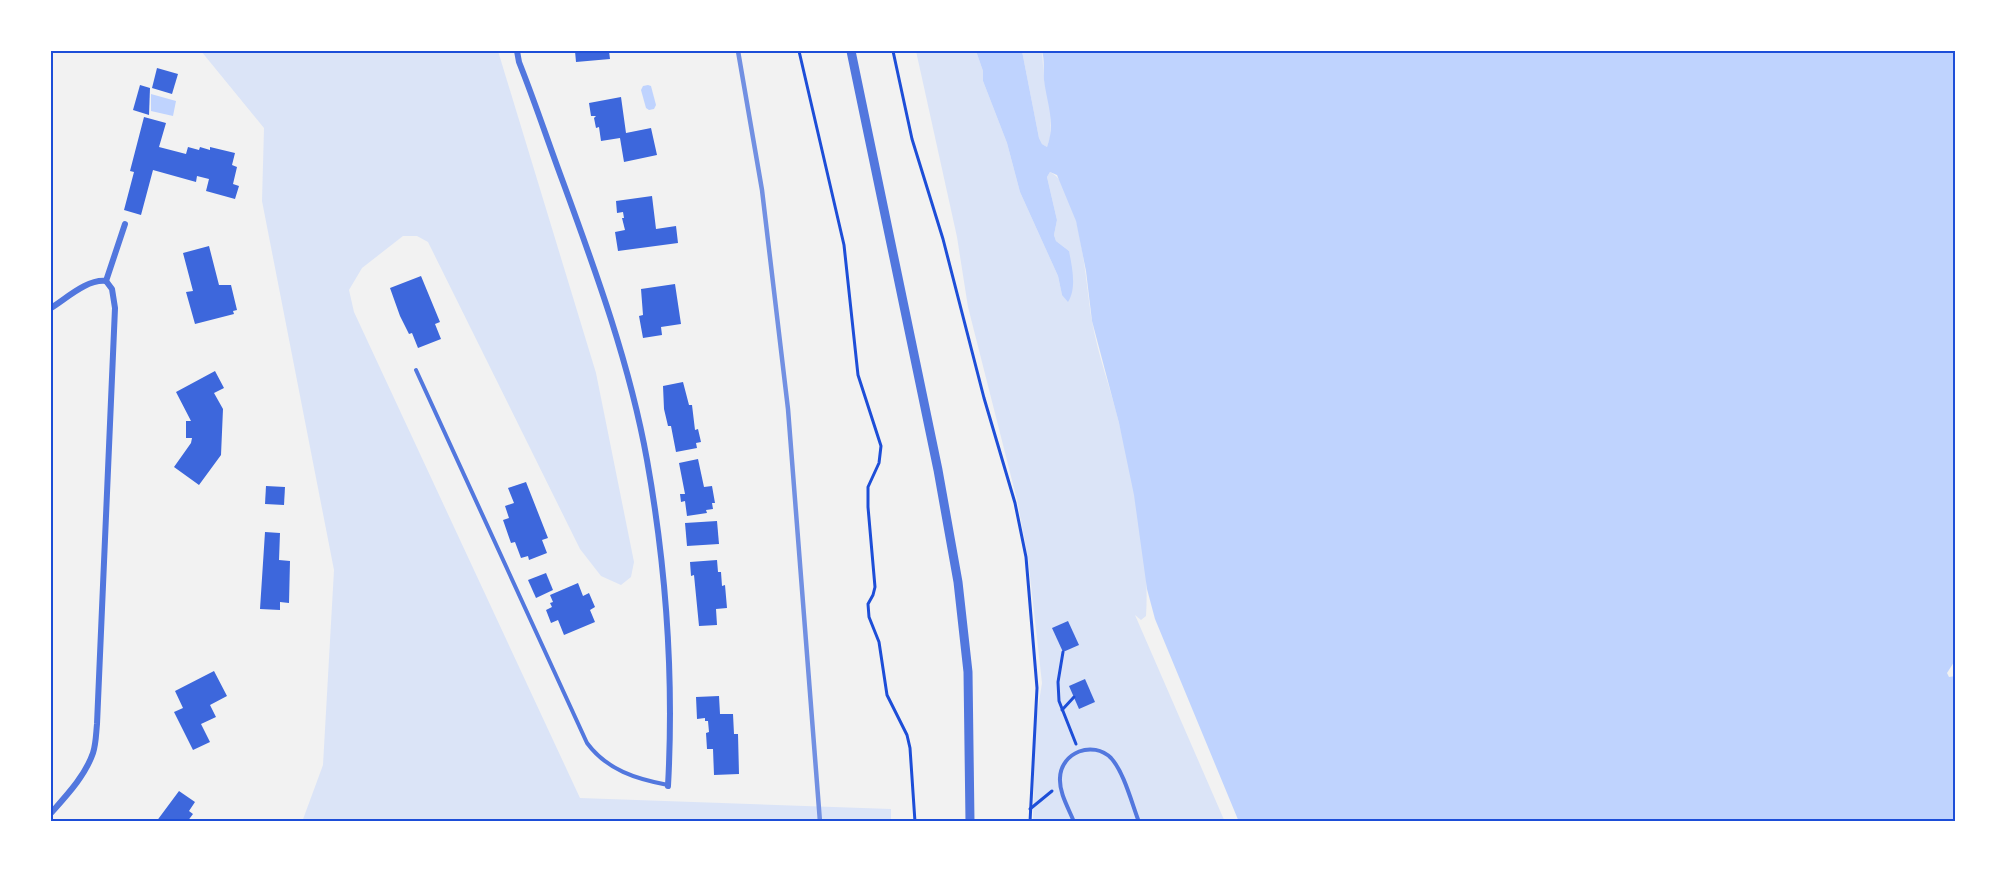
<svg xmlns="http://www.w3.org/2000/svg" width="2007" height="873" font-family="'DejaVu Sans',sans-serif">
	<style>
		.green { fill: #dbe4f7 }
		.water { fill: #bfd3fe }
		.building { fill: #3d67dc }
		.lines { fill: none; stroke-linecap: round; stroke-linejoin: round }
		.path { stroke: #1d4ed8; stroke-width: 3 }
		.service { stroke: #5277de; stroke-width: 4 }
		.minor { stroke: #5277de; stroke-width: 6 }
		.tertiary { stroke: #5277de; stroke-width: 9 }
		.rail { stroke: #7290e2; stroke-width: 4.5 }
		.neatline { fill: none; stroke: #1d4ed8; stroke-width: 2 }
	</style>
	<rect width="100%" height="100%" fill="#f2f2f2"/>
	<!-- green -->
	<g class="green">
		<path d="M201,51H498L596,373L634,562L631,577L621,585L601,576L580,549L428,242L417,236H403L362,268L349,290L354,312L580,798L891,809V822H302L323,765L334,570L262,201L264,128Z"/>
		<path d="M916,51H976L983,71V81L1007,143L1020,192L1058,276L1062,295L1069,251L1056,241L1054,235L1057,220L1047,177L1050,172C1081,186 1086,290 1092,321C1098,356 1111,389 1119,423C1134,483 1150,554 1146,616L1141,620L1135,615L1225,822H1033L1035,727L1042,683L1028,558L1017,500L968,307L957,237Z"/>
		<path d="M1022,51H1042L1044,80L1051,109L1050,138L1047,147L1042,144L1039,138Z"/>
	</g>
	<!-- water -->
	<g class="water">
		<path d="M976,51H1022L1039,138L1042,144L1047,147C1056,122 1047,104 1044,80C1043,70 1045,61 1042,51H1956V659L1947,673L1949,677L1956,676V822H1239L1155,619L1147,589L1134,495L1119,423L1092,321L1086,271L1076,221L1057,175L1050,172L1047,177L1057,220L1054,235L1056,241L1069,251C1072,267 1077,288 1068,302L1062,295L1058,276L1020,192L1007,143L983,81V71Z"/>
		<path d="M648,85L651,86L656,105L654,109L649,110L646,108L641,90L643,86Z"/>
		<path d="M151,94L176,101L173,116L151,111Z"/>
	</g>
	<!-- building -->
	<g class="building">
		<path d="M575,51H609L610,59L576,62Z"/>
		<path d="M157,68L178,74L172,94L152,88Z"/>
		<path d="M140,85L150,88L149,115L133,110Z"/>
		<path d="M621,97L626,133L651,128L657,155L624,162L620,138L601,141L599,127L596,128L594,118L596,116H591L589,103Z"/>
		<path d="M144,117L166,123L159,147L186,154L188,147L199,150L200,147L210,150V147L235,153L232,165L237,167L233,184L239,186L235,199L206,191L209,179L197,176L196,182L153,170L141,215L124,210L134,172L130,171Z"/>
		<path d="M652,196L656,229L676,226L678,243L618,251L615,232L625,230L622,218H624L623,212L617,213L616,201Z"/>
		<path d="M209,246L219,285H231L237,310L233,311L234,314L195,324L186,292L193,291L183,253Z"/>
		<path d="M421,276L440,322L435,324L441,339L418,348L412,333L409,334L400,316L390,288Z"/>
		<path d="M675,284L681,324L661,327L662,335L643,338L639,316L643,315L641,289Z"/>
		<path d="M215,371L224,388L214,393L223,409L221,455L199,485L174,467L191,443L192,438H186V421H191L176,392Z"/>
		<path d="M683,382L689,405H692L695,430L698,429L701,442L696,443L697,448L676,452L671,426H668L664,409L663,386Z"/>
		<path d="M698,459L704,487L712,486L715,503H712L713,509L706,510L707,513L687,516L685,501L681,502L680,494H685L679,463Z"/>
		<path d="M526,482L548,538L542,540L547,553L529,560L528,556L521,558L515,542L511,543L503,520L509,518L505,506L514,503L508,488Z"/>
		<path d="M266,486L285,487L284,505L265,504Z"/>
		<path d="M717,521L719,544L687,546L685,523Z"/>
		<path d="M265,532L280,533L279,560L290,561L289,603L280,602V610L260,609Z"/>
		<path d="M717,560L718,572H721L722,586L725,585L727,608L716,609L717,625L699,626L694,575L691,576L690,562Z"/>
		<path d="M546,573L553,590L536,598L528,580Z"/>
		<path d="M578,583L583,596L589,593L595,607L590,610L595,622L564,635L558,620L551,623L546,610L552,607L550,603L553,602L550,595Z"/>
		<path d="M1068,621L1079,645L1063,652L1052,628Z"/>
		<path d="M214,671L227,696L210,705L216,717L201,724L210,742L193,750L174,712L183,708L175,691Z"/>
		<path d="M1085,679L1095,702L1079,709L1069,686Z"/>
		<path d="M719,696L720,714H733L734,734H738L739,774L714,775L713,749H707L706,733L709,732L708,721H705V718L697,719L696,697Z"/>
		<path d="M179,791L195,802L189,811L193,814L187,822H156Z"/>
	</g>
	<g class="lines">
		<!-- path -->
		<g class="path">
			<path d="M799,51L844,245L858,375L881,446L879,463L868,487V507L875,587L873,595L868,604L869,617L879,642L887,695L907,735L910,748L915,822"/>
			<path d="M893,51L912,139L943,239L984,398L1015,503L1026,557L1037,688L1030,822"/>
			<path d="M1063,652L1058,682L1059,701L1076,744"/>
			<path d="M1062,710L1074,697"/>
			<path d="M1030,809L1052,791"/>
		</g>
		<!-- service -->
		<g class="service">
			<path d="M416,370L587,743C607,770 636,779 668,785"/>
			<path d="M1074,822C1069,809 1059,793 1060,778C1061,752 1093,740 1111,758C1124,772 1132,804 1139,822"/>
		</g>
		<!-- minor -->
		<g class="minor">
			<path d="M517,51L519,62C535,102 548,142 563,182C596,272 630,365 647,460C666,567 674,677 668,786"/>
			<path d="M106,281L125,224"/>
			<path d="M51,308C67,298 87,279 106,281"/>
			<path d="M51,813C67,795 85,776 93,753C96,744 96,734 97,724L115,308L112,289L106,281"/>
		</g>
		<!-- tertiary -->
		<path class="tertiary" d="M851,51L938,470L958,582L968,672L970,822"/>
		<!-- rail -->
		<path class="rail" d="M738,51L762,190L788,409L820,822"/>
	</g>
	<!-- border -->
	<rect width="2007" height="873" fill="none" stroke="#ffffff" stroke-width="105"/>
	<rect x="52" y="52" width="1902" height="768" class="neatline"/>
</svg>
